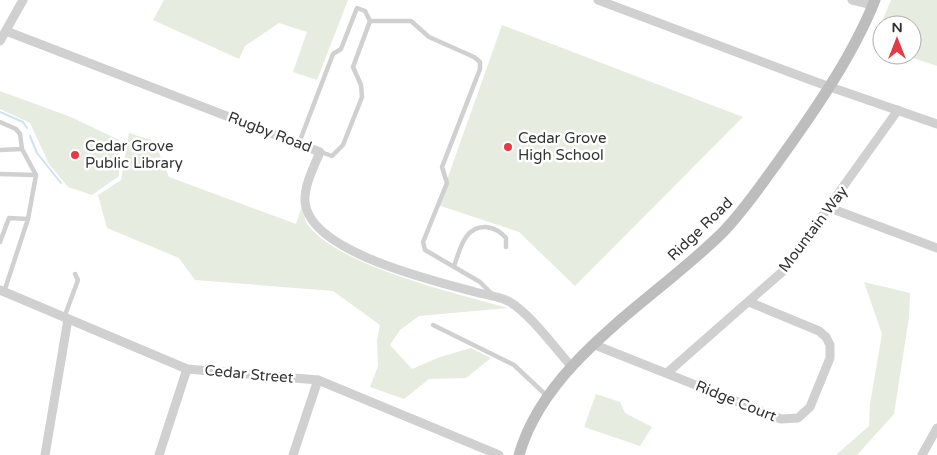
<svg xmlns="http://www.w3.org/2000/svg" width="937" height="455" font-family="'Varela Round',sans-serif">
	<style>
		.green { fill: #e6ecdf }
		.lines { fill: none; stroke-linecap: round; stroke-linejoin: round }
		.stream { stroke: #cfe2ee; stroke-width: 2 }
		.lane { stroke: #d0d0d0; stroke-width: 4.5 }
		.street { stroke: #d0d0d0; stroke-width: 9 }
		.secondary { stroke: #bdbdbd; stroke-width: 11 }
		.poi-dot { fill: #e63946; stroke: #fff; stroke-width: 2 }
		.labels { text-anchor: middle; stroke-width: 5; stroke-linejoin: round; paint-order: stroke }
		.street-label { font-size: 15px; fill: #333; stroke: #fff }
		.poi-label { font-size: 15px; fill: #333; stroke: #fff; text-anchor: start }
	</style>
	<rect width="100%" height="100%" fill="#fff"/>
	<!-- green -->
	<g class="green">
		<path d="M164,0H348L317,80L293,72L307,32L279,23L245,46L239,59L153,20Z"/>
		<path d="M891,0H937V66L904,55H912V25H882V48L872,45Z"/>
		<path d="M502,25L743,117L575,286L519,232L438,205Z"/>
		<path d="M0,91L71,117L119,140V176L92,195L68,187L49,164L30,123L0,109Z"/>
		<path d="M129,133L154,141L169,177L296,224L302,206C304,212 304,220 308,225C338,266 458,294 508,308L419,316L400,330L390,345L412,369L440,357L471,348L491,358L466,378L429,379L404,399L370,387L378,366L377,340L380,325L333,291L195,280L179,258L107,228L98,195L121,180Z"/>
		<path d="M864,282L910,293L909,317L894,414L857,455H836L869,426L870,404L882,334Z"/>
		<path d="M596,394L620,402L625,413L652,427L640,446L584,427Z"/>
	</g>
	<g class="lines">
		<!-- stream -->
		<g class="stream">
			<path d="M0,112L23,122L27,128"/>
			<path d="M30,136L37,153L61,183"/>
		</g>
		<!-- lane -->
		<g class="lane">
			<path d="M370,21H411L429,37L474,57L480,62V69L442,167L447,183L423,242L425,250L480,282L493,295"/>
			<path d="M0,122L16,129L20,134L22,149L36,175L28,219"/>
			<path d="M299,143L333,54L341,49L357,8L365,11L370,21"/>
			<path d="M0,150L22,149"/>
			<path d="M321,152L332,156L343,145L362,97L361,85L353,67L370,21"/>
			<path d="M0,174L36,175"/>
			<path d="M0,242L9,218L28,219L4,292"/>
			<path d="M454,266C460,250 464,226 486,227C494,228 501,232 506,238V247"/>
			<path d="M64,318L78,280L75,274"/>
			<path d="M433,325L514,365L547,396"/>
		</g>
		<!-- street -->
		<g class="street">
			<path d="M598,0L816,82L937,124"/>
			<path d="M852,0L873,5"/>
			<path d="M6,31L320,152C314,167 304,185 305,202C309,252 435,281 475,292C486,295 499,296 508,301C529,312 555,348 571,366"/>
			<path d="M0,41L23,0"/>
			<path d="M830,208L937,248"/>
			<path d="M0,290L187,369L318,380L499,455"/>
			<path d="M595,345L781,419L798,418L810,407L830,358V345L826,337L819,331L749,302"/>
			<path d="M667,373L782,272L898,110"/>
			<path d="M45,455L68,319"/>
			<path d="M159,455L187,369"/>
			<path d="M293,455L318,380"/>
			<path d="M922,455L937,428"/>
		</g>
		<!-- secondary -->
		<path class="secondary" d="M519,455C546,360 653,301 721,234C742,213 758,189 775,166C811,116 852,58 875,0"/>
	</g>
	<!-- markers -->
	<g class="poi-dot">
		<circle cx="508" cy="147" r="5"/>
		<circle cx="75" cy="155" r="5"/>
	</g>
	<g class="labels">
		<!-- street labels -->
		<g class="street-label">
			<text transform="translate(270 132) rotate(21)" y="5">Rugby Road</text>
			<text transform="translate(700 229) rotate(-44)" y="5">Ridge Road</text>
			<text transform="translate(813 229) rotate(-53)" y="5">Mountain Way</text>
			<text transform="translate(249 374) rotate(5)" y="5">Cedar Street</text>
			<text transform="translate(736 401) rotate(22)" y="5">Ridge Court</text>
		</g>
		<!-- poi labels -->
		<g class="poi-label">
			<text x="518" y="143">Cedar Grove<tspan x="518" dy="17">High School</tspan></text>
			<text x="85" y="151">Cedar Grove<tspan x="85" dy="17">Public Library</tspan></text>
		</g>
	</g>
	<!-- north arrow -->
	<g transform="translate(897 40)"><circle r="24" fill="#ffffff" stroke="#adadad"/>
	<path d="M0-4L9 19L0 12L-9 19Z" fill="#e63946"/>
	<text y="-8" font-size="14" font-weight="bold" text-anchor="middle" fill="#333333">N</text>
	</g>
</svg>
